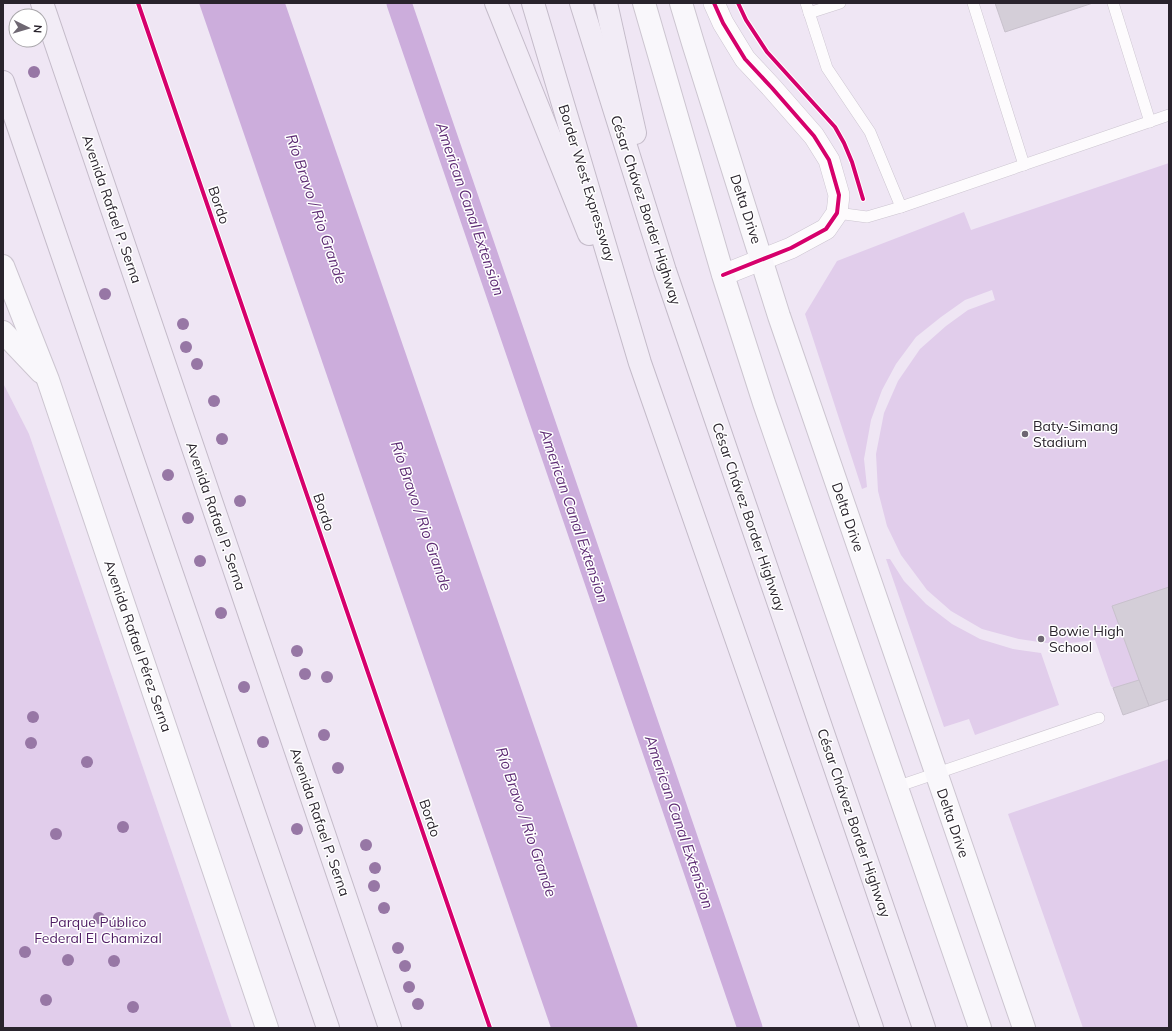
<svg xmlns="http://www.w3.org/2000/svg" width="1172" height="1031" font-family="Mulish,sans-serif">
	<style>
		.green { fill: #e1cdeb }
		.water { fill: #ccaddc }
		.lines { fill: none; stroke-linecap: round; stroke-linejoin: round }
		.canal { stroke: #ccaddc; stroke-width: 25 }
		.building { fill: #d4ced8; stroke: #c8c1cc }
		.lane-casing { stroke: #ccc5d0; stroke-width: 12 }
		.street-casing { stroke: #ccc5d0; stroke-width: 22 }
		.secondary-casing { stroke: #ccc5d0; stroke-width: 24 }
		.highway-casing { stroke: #c4bbc9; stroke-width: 24 }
		.lane { stroke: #fdfbfd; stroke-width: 11 }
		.street { stroke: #fdfbfd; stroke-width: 21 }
		.secondary { stroke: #f9f7fb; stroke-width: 22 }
		.highway { stroke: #f2ecf6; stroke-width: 22 }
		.cycleway-casing { stroke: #fff; stroke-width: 6 }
		.cycleway { stroke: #d6006c; stroke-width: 4 }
		.tree { fill: #9777a5 }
		.poi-dot { fill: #6e6772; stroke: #fff; stroke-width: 1.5 }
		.labels { text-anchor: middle; stroke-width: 3; stroke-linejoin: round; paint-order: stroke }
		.street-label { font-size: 14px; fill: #29232c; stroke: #fff }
		.poi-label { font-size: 14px; fill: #29232c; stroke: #fff; text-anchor: start }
		.park-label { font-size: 14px; fill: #4f1c64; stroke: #fff }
		.water-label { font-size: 15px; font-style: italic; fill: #5e2c74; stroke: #fff }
	</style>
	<rect width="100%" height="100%" fill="#efe6f4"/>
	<!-- green -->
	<g class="green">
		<path d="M1169,163V699L1149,706L1113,688L1111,686L1095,640L1070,643H1046L1019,639L982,629L951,611L927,590L901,555L887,526L878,491L876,454L884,413L898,381L920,349L946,326L968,310L995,300L992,290L965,300L941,317L916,337L896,364L882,390L871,420L864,459L867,487L862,489L805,314L837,261L964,212L971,230Z"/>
		<path d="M3,383L29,434L232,1028H3Z"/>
		<path d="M886,559H890L904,581L926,604L952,624L980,639L1013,649L1041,653L1059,705L975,735L969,719L944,727Z"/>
		<path d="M1169,759V1028H1083L1008,814Z"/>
	</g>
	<!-- water -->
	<path class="water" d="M199,3H285L638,1028H551Z"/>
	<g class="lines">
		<!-- canal -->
		<path class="canal" d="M399,3L750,1028"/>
	</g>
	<!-- building -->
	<g class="building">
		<path d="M995,3H1093L1005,32Z"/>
		<path d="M1169,587V699L1149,706L1139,680L1112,606Z"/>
		<path d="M1139,680L1149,706L1123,715L1113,688Z"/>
	</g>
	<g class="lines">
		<!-- lane casing -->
		<g class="lane-casing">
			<g id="lane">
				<path d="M806,3L827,68L870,132L901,207L1169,115"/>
				<path d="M973,3L1024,165"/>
				<path d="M1113,3L1150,122"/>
				<path d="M809,13L840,3"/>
				<path d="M837,213L867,217L901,207"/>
				<path d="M896,787L1099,718"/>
			</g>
		</g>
		<!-- street casing -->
		<g class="street-casing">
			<path id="street" d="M714,3L723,23L745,59L772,88L814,136L829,160L839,195L837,213L826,229L791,248L723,275"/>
		</g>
		<!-- secondary casing -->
		<g class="secondary-casing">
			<g id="secondary">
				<path d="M644,3L723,275L764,403L980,1028"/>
				<path d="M681,3L693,43L779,316L1024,1028"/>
				<path d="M3,266L48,380L267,1028"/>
				<path d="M3,332L41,372"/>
			</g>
		</g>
		<!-- highway casing -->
		<g class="highway-casing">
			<g id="highway">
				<path d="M42,3L390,1028"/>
				<path d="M496,3L589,234"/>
				<path d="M533,3L640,363L872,1028"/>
				<path d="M581,3L665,271L924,1028"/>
				<path d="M606,3L635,133"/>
				<path d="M3,82L328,1028"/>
			</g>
		</g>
		<!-- lane -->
		<use href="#lane" class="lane"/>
		<!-- street -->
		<use href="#street" class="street"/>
		<!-- secondary -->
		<use href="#secondary" class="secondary"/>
		<!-- highway -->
		<use href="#highway" class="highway"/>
		<!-- cycleway casing -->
		<g class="cycleway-casing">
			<g id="cycleway">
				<path d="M138,3L490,1028"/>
				<path d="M714,3L723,23L745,59L772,88L814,136L829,160L839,195L837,213L826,229L791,248L723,275"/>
				<path d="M738,3L746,20L767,52L835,127L844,143L852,162L863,199"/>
			</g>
		</g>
		<!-- cycleway -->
		<use href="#cycleway" class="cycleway"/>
	</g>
	<!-- trees -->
	<g class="tree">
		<circle cx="34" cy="72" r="6"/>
		<circle cx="105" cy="294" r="6"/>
		<circle cx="183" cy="324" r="6"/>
		<circle cx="186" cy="347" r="6"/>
		<circle cx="197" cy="364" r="6"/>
		<circle cx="214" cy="401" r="6"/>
		<circle cx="222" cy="439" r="6"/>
		<circle cx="168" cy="475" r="6"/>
		<circle cx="240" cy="501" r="6"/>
		<circle cx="188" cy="518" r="6"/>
		<circle cx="200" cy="561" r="6"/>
		<circle cx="221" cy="613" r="6"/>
		<circle cx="297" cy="651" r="6"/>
		<circle cx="305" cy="674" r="6"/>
		<circle cx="327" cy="677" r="6"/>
		<circle cx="244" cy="687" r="6"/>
		<circle cx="33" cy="717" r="6"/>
		<circle cx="324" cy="735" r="6"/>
		<circle cx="263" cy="742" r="6"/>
		<circle cx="31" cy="743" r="6"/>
		<circle cx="87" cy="762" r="6"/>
		<circle cx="338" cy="768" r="6"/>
		<circle cx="123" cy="827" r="6"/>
		<circle cx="297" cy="829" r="6"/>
		<circle cx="56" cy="834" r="6"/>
		<circle cx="366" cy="845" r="6"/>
		<circle cx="375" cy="868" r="6"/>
		<circle cx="374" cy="886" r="6"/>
		<circle cx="384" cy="908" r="6"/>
		<circle cx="99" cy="918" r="6"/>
		<circle cx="118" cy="924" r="6"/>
		<circle cx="398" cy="948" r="6"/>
		<circle cx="25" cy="952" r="6"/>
		<circle cx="68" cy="960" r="6"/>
		<circle cx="114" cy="961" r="6"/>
		<circle cx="405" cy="966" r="6"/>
		<circle cx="409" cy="987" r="6"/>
		<circle cx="46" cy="1000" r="6"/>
		<circle cx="418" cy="1004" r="6"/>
		<circle cx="133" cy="1007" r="6"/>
	</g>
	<!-- markers -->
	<g class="poi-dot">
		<circle cx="1025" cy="434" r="4"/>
		<circle cx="1041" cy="639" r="4"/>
	</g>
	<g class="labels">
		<!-- street labels -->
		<g class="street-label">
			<text transform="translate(587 183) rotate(73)" y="5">Border West Expressway</text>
			<text transform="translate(219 205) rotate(71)" y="5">Bordo</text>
			<text transform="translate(112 209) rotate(71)" y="5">Avenida Rafael P. Serna</text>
			<text transform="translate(746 209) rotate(72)" y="5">Delta Drive</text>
			<text transform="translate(646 210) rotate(72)" y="5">César Chávez Border Highway</text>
			<text transform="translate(324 512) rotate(71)" y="5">Bordo</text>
			<text transform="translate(216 516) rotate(71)" y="5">Avenida Rafael P. Serna</text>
			<text transform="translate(749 517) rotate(71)" y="5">César Chávez Border Highway</text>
			<text transform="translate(848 517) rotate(71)" y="5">Delta Drive</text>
			<text transform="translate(138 646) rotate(71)" y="5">Avenida Rafael Pérez Serna</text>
			<text transform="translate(430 818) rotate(71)" y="5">Bordo</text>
			<text transform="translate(320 822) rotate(71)" y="5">Avenida Rafael P. Serna</text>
			<text transform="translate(854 823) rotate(71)" y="5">César Chávez Border Highway</text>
			<text transform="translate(953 823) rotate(71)" y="5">Delta Drive</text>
		</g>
		<!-- poi labels -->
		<g class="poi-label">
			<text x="1033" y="431">Baty-Simang<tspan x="1033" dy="16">Stadium</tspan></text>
			<text x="1049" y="636">Bowie High<tspan x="1049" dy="16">School</tspan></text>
		</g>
		<!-- park labels -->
		<g class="park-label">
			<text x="98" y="927">Parque Público<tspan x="98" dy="16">Federal El Chamizal</tspan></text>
		</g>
		<!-- water labels -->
		<g class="water-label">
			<text transform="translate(316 209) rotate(71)" y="5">Río Bravo / Rio Grande</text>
			<text transform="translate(470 209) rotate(71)" y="5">American Canal Extension</text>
			<text transform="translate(421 516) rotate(71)" y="5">Río Bravo / Rio Grande</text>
			<text transform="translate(574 516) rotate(71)" y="5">American Canal Extension</text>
			<text transform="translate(526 822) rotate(71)" y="5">Río Bravo / Rio Grande</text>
			<text transform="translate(679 822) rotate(71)" y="5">American Canal Extension</text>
		</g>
	</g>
	<!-- border -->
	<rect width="1172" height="1031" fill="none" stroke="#29232c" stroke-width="8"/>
	<!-- north arrow -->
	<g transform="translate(28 28) rotate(95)"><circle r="19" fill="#ffffff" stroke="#a9a7ab"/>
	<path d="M0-3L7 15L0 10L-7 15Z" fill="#6e6772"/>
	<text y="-6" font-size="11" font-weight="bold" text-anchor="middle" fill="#29232c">N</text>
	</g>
</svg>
